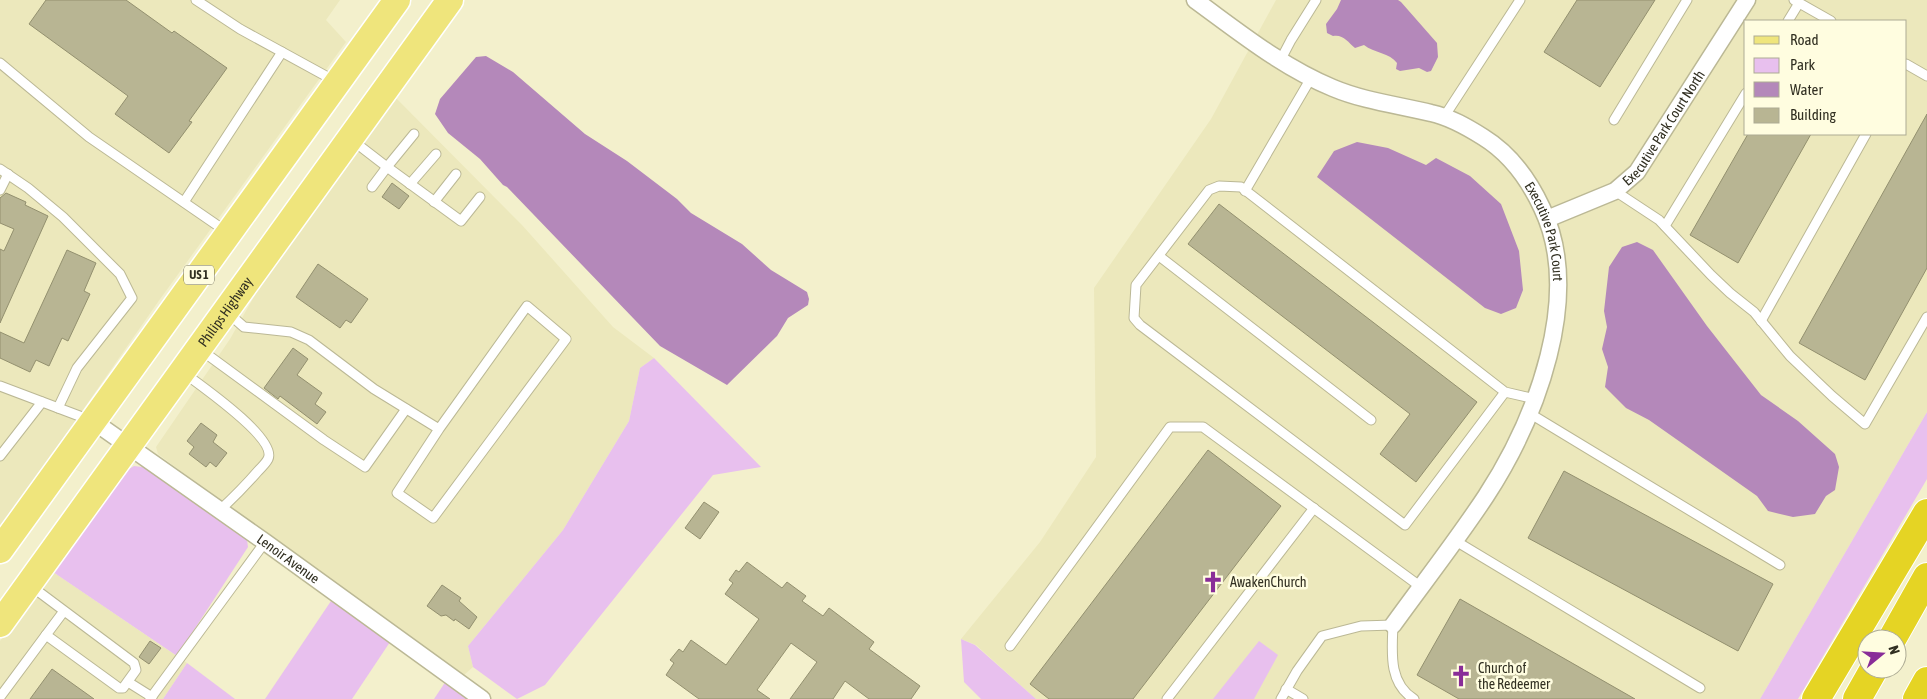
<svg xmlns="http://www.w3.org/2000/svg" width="1927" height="699" font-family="'Asap Condensed',sans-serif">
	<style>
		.built { fill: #ece8bc; fill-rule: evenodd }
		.green { fill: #e8c0ee }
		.water { fill: #b488ba }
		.building { fill: #b8b593; stroke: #93906f }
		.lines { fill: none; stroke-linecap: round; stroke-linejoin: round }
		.lane-casing { stroke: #bbb895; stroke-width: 11 }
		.street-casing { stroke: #bbb895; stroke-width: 19 }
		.primary-casing { stroke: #fff; stroke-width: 29 }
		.highway-casing { stroke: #fff; stroke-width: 30 }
		.lane { stroke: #fff; stroke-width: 9 }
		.street { stroke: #fff; stroke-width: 16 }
		.primary { stroke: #efe57c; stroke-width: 26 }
		.highway { stroke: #e5d424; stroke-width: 28 }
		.labels { text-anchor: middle; stroke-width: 5; stroke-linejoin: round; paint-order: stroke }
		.shield { fill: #fffde0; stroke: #6f6d5a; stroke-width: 1 }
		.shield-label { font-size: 12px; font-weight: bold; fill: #312f21 }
		.street-label { font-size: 14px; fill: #312f21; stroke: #fffde0 }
		.poi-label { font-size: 14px; fill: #312f21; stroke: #fffde0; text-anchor: start }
	</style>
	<rect width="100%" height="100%" fill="#f3f0cc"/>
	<!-- built -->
	<g class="built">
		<path d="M0,0H340L326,20L346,42L158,302L0,529Z"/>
		<path d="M1276,0H1927V412L1760,699H1036L976,645L961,639L1040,542L1096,457L1094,288L1211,119ZM1746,21H1906V134H1746Z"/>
		<path d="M393,95L522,225L613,327L654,358L640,368L629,421L563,530L468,646L473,667L464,675L278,544L158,454L156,447L230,339L259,288Z"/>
		<path d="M50,570L187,663L163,699H0V641Z"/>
	</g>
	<!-- green -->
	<g class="green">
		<path d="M654,358L761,467L713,475L545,685L517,699L473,667L468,646L563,530L629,421L640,368Z"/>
		<path d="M1927,412V479L1798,699H1760Z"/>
		<path d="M134,466L150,468L247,540L248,547L177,656L53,572L124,472Z"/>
		<path d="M331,601L390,642L352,699H265Z"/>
		<path d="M961,639L975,645L1036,699H981L964,682Z"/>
		<path d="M1259,641L1278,655L1254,699H1213Z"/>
		<path d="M187,663L235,699H163Z"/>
		<path d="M446,681L467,699H434Z"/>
	</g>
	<!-- water -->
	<g class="water">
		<path d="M1341,0H1398L1401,2L1437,43L1438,57L1431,71L1427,72L1419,68L1400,71L1396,69L1397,63C1390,53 1374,53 1364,45L1355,48C1348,42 1343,34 1333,36L1327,33L1326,24L1337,9Z"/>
		<path d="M486,56L513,72L585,134L627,161L677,199L691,213L742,244L771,270L807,292L809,299L808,305L788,318L777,336L727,385L660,346L507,187L503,185L480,159L448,133L435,114L440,99L476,57Z"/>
		<path d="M1357,142L1388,148L1426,165L1436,158L1470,176L1501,204L1519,251L1523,290L1516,308L1501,314L1485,308L1317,177L1334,151Z"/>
		<path d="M1637,242L1653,250L1707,326L1761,395L1798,421L1835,454L1839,467L1835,490L1826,496L1815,514L1793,517L1768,511L1757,496L1649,420L1626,408L1605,387L1608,367L1602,349L1607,327L1604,311L1609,267L1622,247Z"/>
	</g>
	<!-- building -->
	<g class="building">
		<path d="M46,0H126L172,33L174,31L227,68L189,121L192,122L169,153L115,114L128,96L29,24Z"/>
		<path d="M1577,0H1655L1600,87L1544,52Z"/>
		<path d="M1927,114V268L1865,380L1799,343Z"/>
		<path d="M1748,134H1811L1738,263L1690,235Z"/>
		<path d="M392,183L409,196L399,209L382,197Z"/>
		<path d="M6,193L26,202L25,205L48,216L0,323V249L4,251L14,229L0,223V198Z"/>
		<path d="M1219,204L1477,402L1416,482L1380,454L1410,414L1188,244Z"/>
		<path d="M67,250L96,263L84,291L90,294L68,341L62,338L49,366L36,360L30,372L0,358V332L24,343Z"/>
		<path d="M318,264L368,299L351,323L346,320L340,328L296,297Z"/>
		<path d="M293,348L308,359L297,375L322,393L315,404L326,412L317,424L280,396L278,399L264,388Z"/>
		<path d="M201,423L217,435L213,442L227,453L216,467L210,462L206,467L189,454L194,447L187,441Z"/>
		<path d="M1208,450L1281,506L1133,699H1049L1030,684Z"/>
		<path d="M1564,471L1773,584L1738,651L1528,538Z"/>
		<path d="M704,502L719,512L700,539L685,528Z"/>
		<path d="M747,562L782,588L787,582L806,596L802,601L823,616L829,608L874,642L869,649L920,686L911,699H869L845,681L833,699H790L817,662L791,643L757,690L770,699H699L666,675L674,663L670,660L679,649L683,652L691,640L726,665L759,619L725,594L733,583L729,580L736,570L739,572Z"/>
		<path d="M442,585L461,598L459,601L477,617L469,629L455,619L454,621L446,615L441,616L427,606Z"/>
		<path d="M1460,599L1635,699H1459L1417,675Z"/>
		<path d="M150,641L161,648L149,664L139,657Z"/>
		<path d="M52,669L94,699H30Z"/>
	</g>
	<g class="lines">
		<!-- lane casing -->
		<g class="lane-casing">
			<g id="lane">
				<path d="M196,0L240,29L335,81"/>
				<path d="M1794,0L1831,21"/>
				<path d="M1788,21L1799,3"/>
				<path d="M1280,61L1291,40L1316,0"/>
				<path d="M0,63L89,137L227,232"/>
				<path d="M1906,64L1927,76"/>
				<path d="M1444,117L1520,0"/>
				<path d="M1614,120L1687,0"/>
				<path d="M352,140L387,167L414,134"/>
				<path d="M0,169L28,188L63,217L120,274L132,298L77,368L58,408"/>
				<path d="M410,184L436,154"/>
				<path d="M372,187L387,167L461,221L480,197"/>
				<path d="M0,190L8,174"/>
				<path d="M1245,191L1311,78"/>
				<path d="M1615,191L1659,220L1711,275L1730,293L1754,312L1790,356L1832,396L1865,424L1927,317"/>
				<path d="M184,202L282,52"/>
				<path d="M434,202L456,174"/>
				<path d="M1665,226L1746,93"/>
				<path d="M1159,256L1371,420"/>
				<path d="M228,313L244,327L291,332L309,340L374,389L439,429L527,306L566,339L433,518L397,493L439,429"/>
				<path d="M1761,321L1866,134"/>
				<path d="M201,350L324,440L365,467L406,409"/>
				<path d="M184,373C200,385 278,439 268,459C266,463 261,468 258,471C246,485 233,498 220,510"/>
				<path d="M0,386L90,420"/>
				<path d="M1505,392L1241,187L1219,186L1209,190L1136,285L1134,318L1140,325L1405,525L1505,392L1535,399"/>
				<path d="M1529,413L1780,565"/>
				<path d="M0,456L42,402"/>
				<path d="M1454,540L1700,688"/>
				<path d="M31,586L134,663L136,670L123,688H119L46,635L64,611"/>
				<path d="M1010,646L1170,427H1203L1421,587"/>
				<path d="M128,682L152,697"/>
				<path d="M1286,689L1303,699"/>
				<path d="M0,697L46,635"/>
				<path d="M150,699L265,542"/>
				<path d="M1167,699L1314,508"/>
				<path d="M1281,699L1297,671L1322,636L1361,626L1393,625C1392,651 1388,683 1414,699"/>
			</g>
		</g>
		<!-- street casing -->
		<g class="street-casing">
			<g id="street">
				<path id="s1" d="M1195,0C1239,32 1282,67 1333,88C1364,101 1398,105 1431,113C1450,117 1467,127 1483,137C1509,153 1529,180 1542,208C1584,296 1536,419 1486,496C1457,540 1424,582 1393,625"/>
				<path id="s2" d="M1547,219L1615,191L1637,172L1747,0"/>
				<path id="s3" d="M93,421L265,542L482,699"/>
			</g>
		</g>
		<!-- primary casing -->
		<g class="primary-casing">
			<g id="primary">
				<path d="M0,550L397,0"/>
				<path id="s4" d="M0,624L450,0"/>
			</g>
		</g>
		<!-- highway casing -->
		<g class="highway-casing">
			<g id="highway">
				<path d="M1892,639L1927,577"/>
				<path d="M1816,699L1927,513"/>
				<path d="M1857,699L1874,669"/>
				<path d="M1917,699L1927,681"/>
			</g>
		</g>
		<!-- lane -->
		<use href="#lane" class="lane"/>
		<!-- street -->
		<use href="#street" class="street"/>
		<!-- primary -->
		<use href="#primary" class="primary"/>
		<!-- highway -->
		<use href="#highway" class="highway"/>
	</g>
	<!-- icons -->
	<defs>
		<g id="church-bare" transform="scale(1.725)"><path d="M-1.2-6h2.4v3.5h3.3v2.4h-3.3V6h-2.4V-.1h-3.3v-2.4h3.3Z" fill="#892d98" stroke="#fffde0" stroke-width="2.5" paint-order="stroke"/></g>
	</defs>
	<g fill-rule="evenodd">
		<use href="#church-bare" x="1213" y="582"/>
		<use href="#church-bare" x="1461" y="676"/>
	</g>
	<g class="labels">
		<!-- shield labels -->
		<rect class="shield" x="184" y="265.5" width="30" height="19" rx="4"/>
		<g class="shield-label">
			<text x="199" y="279">US 1</text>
		</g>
		<!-- street labels -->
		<g class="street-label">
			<text dy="5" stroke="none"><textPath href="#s2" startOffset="154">Executive Park Court North</textPath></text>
			<text dy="5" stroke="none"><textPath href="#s1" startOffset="440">Executive Park Court</textPath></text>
			<text dy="5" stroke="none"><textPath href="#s4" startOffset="385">Philips Highway</textPath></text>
			<text dy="5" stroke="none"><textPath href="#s3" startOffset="239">Lenoir Avenue</textPath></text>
		</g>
		<!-- poi labels -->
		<g class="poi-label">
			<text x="1230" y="587">AwakenChurch</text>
			<text x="1478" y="673">Church of<tspan x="1478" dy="16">the Redeemer</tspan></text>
		</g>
	</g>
	<!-- legend -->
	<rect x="1744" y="20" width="162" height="115" fill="#fffde0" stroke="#adab94"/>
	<rect x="1754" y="36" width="25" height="8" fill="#efe57c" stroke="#adab94"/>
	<text x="1790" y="45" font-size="15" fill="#312f21">Road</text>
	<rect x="1754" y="58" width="25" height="15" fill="#e8c0ee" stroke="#adab94"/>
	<text x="1790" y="70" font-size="15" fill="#312f21">Park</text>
	<rect x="1754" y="82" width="25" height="15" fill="#b488ba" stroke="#adab94"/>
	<text x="1790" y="95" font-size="15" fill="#312f21">Water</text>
	<rect x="1754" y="108" width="25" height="15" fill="#b8b593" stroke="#adab94"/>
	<text x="1790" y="120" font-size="15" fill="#312f21">Building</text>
	<!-- north arrow -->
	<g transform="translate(1882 654) rotate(72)"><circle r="24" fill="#fffde0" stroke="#adab94"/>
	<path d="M0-4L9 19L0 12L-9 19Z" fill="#892d98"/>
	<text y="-8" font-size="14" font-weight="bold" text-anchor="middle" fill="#312f21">N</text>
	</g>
</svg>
